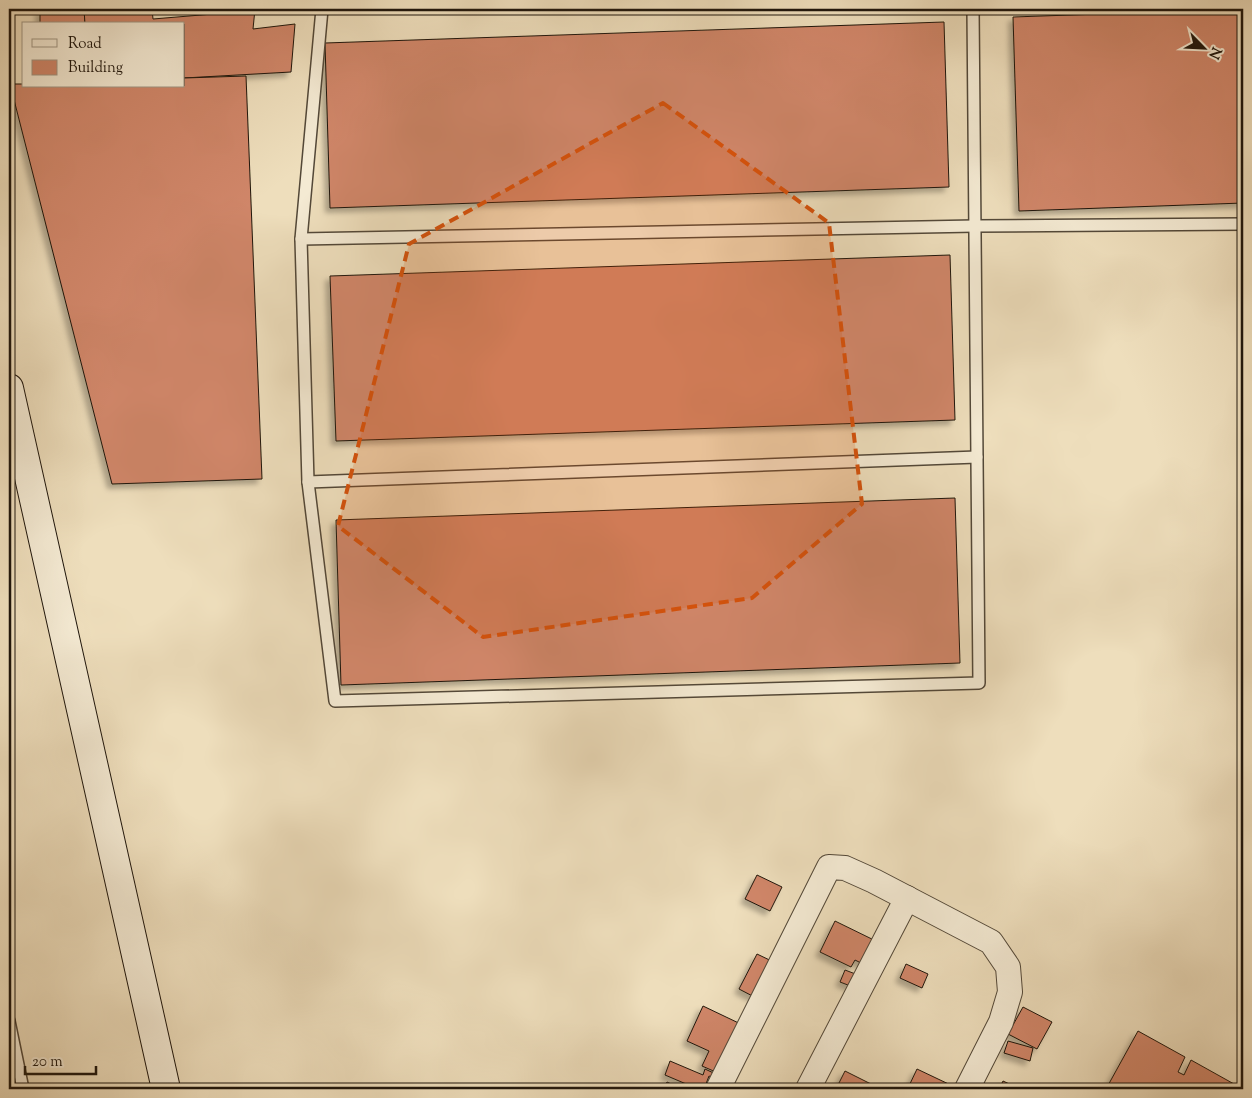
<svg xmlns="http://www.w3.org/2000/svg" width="1252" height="1098" font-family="'Sorts Mill Goudy',serif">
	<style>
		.building { fill: #d08669; stroke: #1f160c; filter: url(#shadow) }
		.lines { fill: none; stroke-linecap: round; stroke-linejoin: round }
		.service-casing { stroke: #534838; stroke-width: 14 }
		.minor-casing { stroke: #534838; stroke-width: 26 }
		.secondary-casing { stroke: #1f160c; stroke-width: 30 }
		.service { stroke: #f4ead3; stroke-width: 11 }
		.minor { stroke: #f4ead3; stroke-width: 24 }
		.secondary { stroke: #f4ead3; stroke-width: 28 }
		.marked { fill: #d4520c; fill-opacity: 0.2; stroke: #d4520c; stroke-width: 4; stroke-dasharray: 10 6; stroke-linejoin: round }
	</style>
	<defs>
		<filter id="shadow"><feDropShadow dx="-4.5" dy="4.5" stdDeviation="2.5" flood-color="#0004"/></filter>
	</defs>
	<rect width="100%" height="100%" fill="#eedebc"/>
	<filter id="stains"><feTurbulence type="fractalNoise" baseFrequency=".004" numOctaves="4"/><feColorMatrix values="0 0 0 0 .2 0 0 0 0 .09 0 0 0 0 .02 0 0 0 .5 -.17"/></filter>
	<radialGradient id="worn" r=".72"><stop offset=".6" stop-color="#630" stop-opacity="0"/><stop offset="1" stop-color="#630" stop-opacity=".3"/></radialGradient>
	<!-- building -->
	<g class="building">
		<path d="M40,9H84L85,24H40Z"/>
		<path d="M84,9H152L153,19L213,14V9H255L253,29L295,24L291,72L184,78V24H85Z"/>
		<path d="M1243,9V203L1019,211L1013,17Z"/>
		<path d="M944,22L949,187L330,208L325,43Z"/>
		<path d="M246,76L262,479L112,484L10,84H24V86H184V78Z"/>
		<path d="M950,255L955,420L336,441L330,276Z"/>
		<path d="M955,498L960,663L341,685L336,520Z"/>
		<path d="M757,875L782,887L770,911L745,899Z"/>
		<path d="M835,921L880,943L869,967L855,960L851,967L820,952Z"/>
		<path d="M757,954L782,966L764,1002L739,989Z"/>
		<path d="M906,964L928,974L922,988L900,978Z"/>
		<path d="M845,970L866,978L861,990L840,982Z"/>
		<path d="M703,1006L747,1027L725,1076L702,1066L709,1051L687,1041Z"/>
		<path d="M1023,1007L1052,1022L1037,1049L1008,1034Z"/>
		<path d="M1138,1031L1185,1057L1178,1072L1184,1075L1191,1060L1243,1089H1106Z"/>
		<path d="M1008,1041L1033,1048L1030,1061L1004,1053Z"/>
		<path d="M670,1061L703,1075L705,1069L722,1077L721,1081L709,1076L704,1089H698L665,1075Z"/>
		<path d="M917,1069L957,1088L956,1089L908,1088Z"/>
		<path d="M845,1071L881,1089H836Z"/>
		<path d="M1003,1081L1020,1089H999Z"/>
		<path d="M667,1082L682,1089H663Z"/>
	</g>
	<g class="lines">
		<!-- service casing -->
		<g class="service-casing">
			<g id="service">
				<path d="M322,9L301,239L308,482L335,701L979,683L973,9"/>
				<path d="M301,239L975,226L1243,224"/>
				<path d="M308,482L977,457"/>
				<path d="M9,1021L23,1089"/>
			</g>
		</g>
		<!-- minor casing -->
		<g class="minor-casing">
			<g id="minor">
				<path d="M718,1089L829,867L845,868L874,881L991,942L1008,967L1010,992L1001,1022L967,1089"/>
				<path d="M808,1089L907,898"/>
			</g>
		</g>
		<!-- secondary casing -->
		<g class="secondary-casing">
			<path id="secondary" d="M9,388L166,1089"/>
		</g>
		<!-- service -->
		<use href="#service" class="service"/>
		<!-- minor -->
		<use href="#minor" class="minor"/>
		<!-- secondary -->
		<use href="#secondary" class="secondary"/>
	</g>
	<!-- marked area -->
	<path class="marked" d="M663,103L829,223L862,504L752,598L483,637L338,526L409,244Z"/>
	<!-- margin -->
	<rect width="1252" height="1098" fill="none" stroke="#eedebc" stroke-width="30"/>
	<rect x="10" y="10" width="1232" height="1078" fill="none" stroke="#1f160c" stroke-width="2.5"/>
	<rect x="15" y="15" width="1222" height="1068" fill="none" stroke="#1f160c"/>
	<!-- legend -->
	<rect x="22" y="22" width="162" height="65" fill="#f4ead3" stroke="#9f9583"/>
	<rect x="32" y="39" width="25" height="8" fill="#f4ead3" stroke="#9f9583"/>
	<text x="68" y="48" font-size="15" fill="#1f160c">Road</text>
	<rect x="32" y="60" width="25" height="15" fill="#d08669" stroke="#9f9583"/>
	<text x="68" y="72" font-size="15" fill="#1f160c">Building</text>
	<!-- north arrow -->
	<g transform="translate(1204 48) rotate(114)" stroke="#f4ead3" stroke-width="4" paint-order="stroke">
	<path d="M0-4L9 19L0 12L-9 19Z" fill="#1f160c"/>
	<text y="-8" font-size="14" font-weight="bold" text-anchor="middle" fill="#1f160c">N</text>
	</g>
	<!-- scale -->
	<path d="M25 1066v8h71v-8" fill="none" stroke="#1f160c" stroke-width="2.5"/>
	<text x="32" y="1066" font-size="15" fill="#1f160c" stroke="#f4ead3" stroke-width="4" paint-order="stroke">20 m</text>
	<rect width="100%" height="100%" filter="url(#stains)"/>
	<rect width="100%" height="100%" fill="url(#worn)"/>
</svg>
